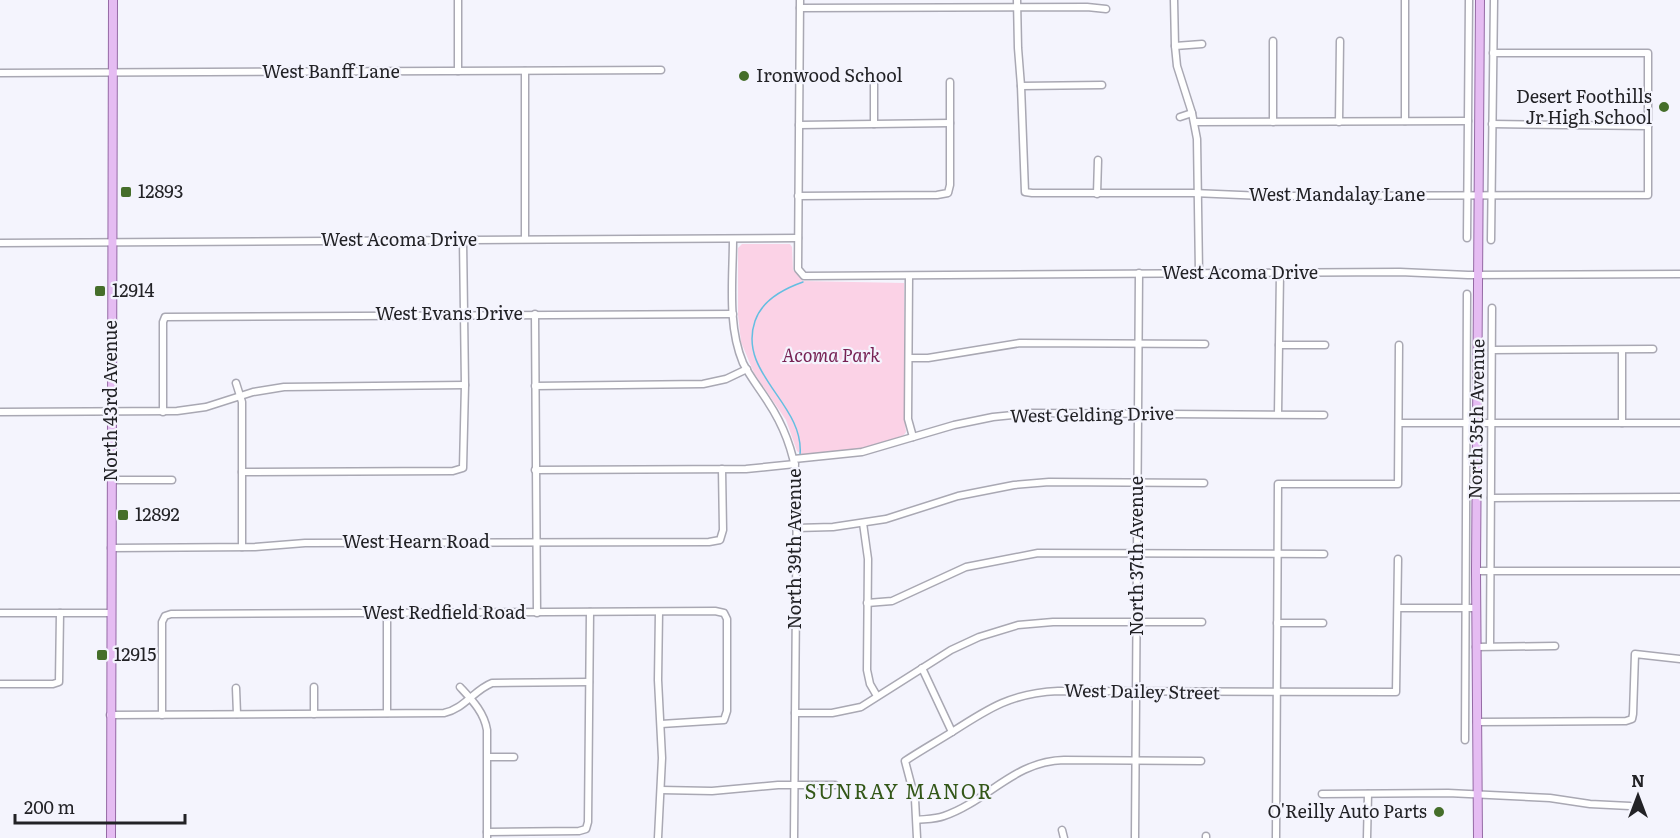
<svg xmlns="http://www.w3.org/2000/svg" width="1680" height="838" font-family="Literata,serif">
	<style>
		.green { fill: #fbd2e6 }
		.lines { fill: none; stroke-linecap: round; stroke-linejoin: round }
		.stream { stroke: #64bee1; stroke-width: 1.5 }
		.minor-casing { stroke: #a9a8b3; stroke-width: 9 }
		.major-casing { stroke: #956aa5; stroke-width: 10 }
		.minor { stroke: #fff; stroke-width: 6 }
		.major { stroke: #e5bcf2; stroke-width: 8 }
		.poi-dot { fill: #456e2a; stroke: #f4f4fd; stroke-width: 2 }
		.labels { text-anchor: middle; stroke-width: 4.5; stroke-linejoin: round; paint-order: stroke }
		.street-label { font-size: 18px; fill: #222226; stroke: #f4f4fd }
		.poi-label { font-size: 18px; fill: #222226; stroke: #f4f4fd; text-anchor: start }
		.park-label { font-size: 18px; font-style: italic; fill: #762254; stroke: #f4f4fd }
		.neighbourhood-label { font-size: 20px; letter-spacing: 1.5px; fill: #335718; stroke: #f4f4fd }
	</style>
	<rect width="100%" height="100%" fill="#f4f4fd"/>
	<!-- green -->
	<path class="green" d="M742,244H790L792,247L793,270L803,281L904,283V415L906,432L904,435C872,449 836,454 801,454L797,451L786,420L754,373L741,342L738,315V248Z"/>
	<g class="lines">
		<!-- stream -->
		<path class="stream" d="M800,455C805,404 737,374 755,321C762,300 783,289 803,282"/>
		<!-- minor casing -->
		<g class="minor-casing">
			<g id="minor">
				<path d="M800,0L798,269L804,276L1400,272L1468,275L1680,274"/>
				<path d="M1017,0L1018,48L1021,86L1025,192L1032,193H1193L1264,196L1648,195V53H1493"/>
				<path d="M1174,0L1175,46L1177,66L1192,113L1197,139L1199,273"/>
				<path d="M800,8L1087,7L1106,9"/>
				<path d="M1175,46L1202,44"/>
				<path d="M458,71V0"/>
				<path d="M0,73L661,70"/>
				<path d="M874,83V124"/>
				<path d="M1021,86L1102,85"/>
				<path d="M1180,117L1192,113"/>
				<path d="M1405,121V0"/>
				<path d="M1195,122L1468,121"/>
				<path d="M1273,122V41"/>
				<path d="M1339,122L1340,41"/>
				<path d="M1492,124L1648,126"/>
				<path d="M799,125L950,123"/>
				<path d="M1097,194L1098,160"/>
				<path d="M798,196L937,195L948,193L950,185V82"/>
				<path d="M1467,238L1469,0"/>
				<path d="M525,239V71"/>
				<path d="M733,239C733,279 727,325 743,363C750,377 760,389 768,402C784,426 793,450 797,479L794,838"/>
				<path d="M1491,240L1494,0"/>
				<path d="M0,243L798,238"/>
				<path d="M909,276L908,419L913,437"/>
				<path d="M535,314L537,613"/>
				<path d="M1279,345H1325"/>
				<path d="M1492,350L1653,349"/>
				<path d="M1622,350V423"/>
				<path d="M909,358H928L1020,343L1205,344"/>
				<path d="M236,383L242,402V547"/>
				<path d="M535,386L703,384L726,379L747,369"/>
				<path d="M0,412L177,411L206,407L253,392L284,387L465,385"/>
				<path d="M163,412V322L165,317L733,314"/>
				<path d="M1278,414L1280,273"/>
				<path d="M1399,423H1680"/>
				<path d="M794,459L862,452L954,425L993,417L1032,413L1324,415"/>
				<path d="M535,470L746,469L795,464"/>
				<path d="M242,472L453,471L463,468L465,385L463,240"/>
				<path d="M111,480H172"/>
				<path d="M1491,498L1680,497"/>
				<path d="M863,523L868,559L867,670L870,684L877,696"/>
				<path d="M796,528L833,527L886,519L958,496L1014,485L1049,482L1204,483"/>
				<path d="M111,548L255,547L305,543L709,542L720,540L723,530L722,469"/>
				<path d="M1476,571H1680"/>
				<path d="M867,603L892,601L966,567L1038,553L1324,554"/>
				<path d="M1398,608H1476"/>
				<path d="M0,613H111"/>
				<path d="M387,614V713"/>
				<path d="M1277,623H1323"/>
				<path d="M1490,646L1492,308"/>
				<path d="M1476,647L1555,646"/>
				<path d="M922,668L952,732"/>
				<path d="M0,684H53L59,682L60,613"/>
				<path d="M314,687V714"/>
				<path d="M460,687C472,700 484,712 487,730V838"/>
				<path d="M236,688L237,714"/>
				<path d="M795,713H832L861,707L951,650L979,637L1018,625L1053,622H1202"/>
				<path d="M110,715L444,713C464,709 474,690 492,683L589,682"/>
				<path d="M162,715V622L165,616L171,614L715,611L724,613L727,619V711L724,720L661,724"/>
				<path d="M1477,722L1626,721L1632,719L1633,714L1635,654L1680,659"/>
				<path d="M1465,740L1467,294"/>
				<path d="M488,757H514"/>
				<path d="M661,790L712,791L778,785H835"/>
				<path d="M1322,794L1448,793L1550,798L1590,804L1630,806"/>
				<path d="M917,820C926,819 936,819 944,816C988,801 1014,761 1064,760L1201,761"/>
				<path d="M1062,830L1064,838"/>
				<path d="M487,832L579,831L586,829L588,822L590,612"/>
				<path d="M658,838L662,758L658,680L659,612"/>
				<path d="M917,838L915,799L905,761C920,751 936,742 952,732C989,708 1012,693 1058,691L1396,692L1398,559"/>
				<path d="M1135,838L1139,273"/>
				<path d="M1206,838V836"/>
				<path d="M1276,838L1278,484H1398L1399,345"/>
				<path d="M1367,838L1368,794"/>
			</g>
		</g>
		<!-- major casing -->
		<g class="major-casing">
			<g id="major">
				<path d="M111,838L113,0"/>
				<path d="M1478,838L1476,571L1480,0"/>
			</g>
		</g>
		<!-- minor -->
		<use href="#minor" class="minor"/>
		<!-- major -->
		<use href="#major" class="major"/>
	</g>
	<!-- markers -->
	<g class="poi-dot">
		<circle cx="744" cy="76" r="6"/>
		<circle cx="1664" cy="107" r="6"/>
		<rect x="120" y="186" width="12" height="12" rx="3"/>
		<rect x="94" y="285" width="12" height="12" rx="3"/>
		<rect x="117" y="509" width="12" height="12" rx="3"/>
		<rect x="96" y="649" width="12" height="12" rx="3"/>
		<circle cx="1439" cy="812" r="6"/>
	</g>
	<g class="labels">
		<!-- street labels -->
		<g class="street-label">
			<text x="331" y="78">West Banff Lane</text>
			<text x="1337" y="201">West Mandalay Lane</text>
			<text x="399" y="246">West Acoma Drive</text>
			<text x="1240" y="279">West Acoma Drive</text>
			<text x="449" y="320">West Evans Drive</text>
			<text transform="translate(111 401) rotate(-90)" y="6">North 43rd Avenue</text>
			<text transform="translate(1092 415) rotate(-1)" y="6">West Gelding Drive</text>
			<text transform="translate(1477 419) rotate(-89)" y="6">North 35th Avenue</text>
			<text x="416" y="548">West Hearn Road</text>
			<text transform="translate(795 549) rotate(-90)" y="6">North 39th Avenue</text>
			<text transform="translate(1137 556) rotate(-90)" y="6">North 37th Avenue</text>
			<text x="444" y="619">West Redfield Road</text>
			<text transform="translate(1142 692) rotate(1)" y="6">West Dailey Street</text>
		</g>
		<!-- poi labels -->
		<g class="poi-label">
			<text x="756" y="82">Ironwood School</text>
			<text x="1652" y="103" text-anchor="end">Desert Foothills<tspan x="1652" dy="21">Jr High School</tspan></text>
			<text x="138" y="198">12893</text>
			<text x="112" y="297">12914</text>
			<text x="135" y="521">12892</text>
			<text x="114" y="661">12915</text>
			<text x="1427" y="818" text-anchor="end">O'Reilly Auto Parts</text>
		</g>
		<!-- park labels -->
		<g class="park-label">
			<text x="831" y="362">Acoma Park</text>
		</g>
		<!-- neighbourhood labels -->
		<g class="neighbourhood-label">
			<text x="899" y="799">SUNRAY MANOR</text>
		</g>
	</g>
	<!-- north arrow -->
	<g transform="translate(1638 796)" stroke="#f4f4fd" stroke-width="4.5" paint-order="stroke">
	<path d="M0-4.5L10 22L0 15L-10 22Z" fill="#222226"/>
	<text y="-9" font-size="16" font-weight="bold" text-anchor="middle" fill="#222226">N</text>
	</g>
	<!-- scale -->
	<path d="M15 814v9h170v-9" fill="none" stroke="#222226" stroke-width="3"/>
	<text x="24" y="814" font-size="18" fill="#222226" stroke="#f4f4fd" stroke-width="4.5" paint-order="stroke">200 m</text>
</svg>
